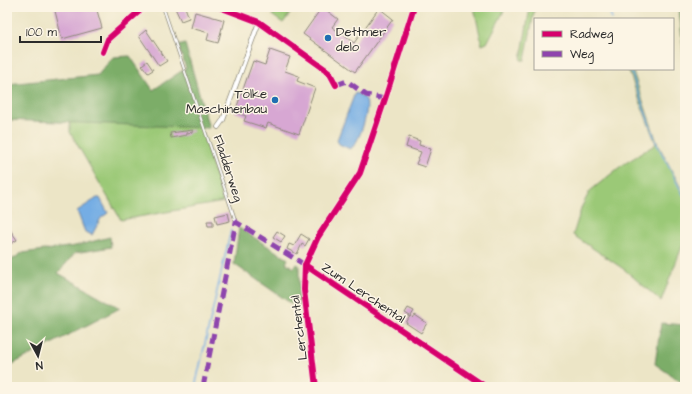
<svg xmlns="http://www.w3.org/2000/svg" width="692" height="394" font-family="'Architects Daughter',sans-serif">
	<style>
		.green { fill: #9bc977; stroke: #637a51 }
		.forest { fill: #7cad68; stroke: #546c4a }
		.water { fill: #75ade4; stroke: #506c88 }
		.lines { fill: none; stroke-linecap: round; stroke-linejoin: round }
		.stream { stroke: #75ade4; stroke-width: 1.5 }
		.building { fill: #d7a7d3 }
		.service-casing { stroke: #8c8878; stroke-width: 3.5 }
		.minor-casing { stroke: #8c8878; stroke-width: 5.5 }
		.service { stroke: #fff; stroke-width: 2 }
		.minor { stroke: #fff; stroke-width: 4 }
		.quiet { stroke: #8e44ad; stroke-width: 5; stroke-dasharray: 10 5; stroke-linecap: butt }
		.cycleway-casing { stroke: #fcf5e5; stroke-width: 8 }
		.cycleway { stroke: #d6006c; stroke-width: 6 }
		.poi-dot { fill: #1f6fb2; stroke: #fcf5e5; stroke-width: 1.5 }
		.labels { text-anchor: middle; stroke-width: 3; stroke-linejoin: round; paint-order: stroke }
		.poi-label { font-size: 13px; fill: #2b2b2b; stroke: #fcf5e5; text-anchor: start }
		.street-label { font-size: 13px; fill: #2b2b2b; stroke: #fcf5e5 }
	</style>
	<rect width="100%" height="100%" fill="#fcf5e5"/>
	<filter id="ink" filterUnits="userSpaceOnUse"><feTurbulence type="fractalNoise" baseFrequency=".025" numOctaves="2"/><feDisplacementMap in="SourceGraphic" scale="8" xChannelSelector="R" yChannelSelector="G"/><feConvolveMatrix kernelMatrix="1 2 1 2 8 2 1 2 1" color-interpolation-filters="sRGB"/></filter>
	<filter id="wash" filterUnits="userSpaceOnUse"><feTurbulence type="fractalNoise" baseFrequency=".012" numOctaves="4" result="noise"/><feDisplacementMap in="SourceGraphic" scale="16" xChannelSelector="R" yChannelSelector="G"/><feGaussianBlur stdDeviation="0.9" result="paint"/><feColorMatrix in="noise" values="0 0 0 0 0 0 0 0 0 0 0 0 0 0 0 0 0 1.4 0 .05"/><feComposite in="paint" operator="in"/></filter>
	<g filter="url(#wash)">
		<rect width="100%" height="100%" fill="#ece5c6"/>
		<!-- green -->
		<g class="green">
			<path d="M271,7H295L283,23L273,16Z"/>
			<path d="M474,7H506L487,43L482,45Z"/>
			<path d="M530,7H535L525,60H521Z"/>
			<path d="M628,69H632L657,142L685,196V239L661,301L625,270L573,235L582,206L590,191L621,166L656,144Z"/>
			<path d="M70,122L201,127L223,202L121,220L70,132Z"/>
		</g>
		<!-- forest -->
		<g class="forest">
			<path d="M679,7H685V72Z"/>
			<path d="M185,44L209,128L7,120V84L98,75L113,57L130,56L153,90L186,68L178,46Z"/>
			<path d="M239,228L288,259L286,263L294,268L297,264L299,265V309L234,264Z"/>
			<path d="M110,237L111,247L75,253L58,273L120,308L7,367V263L22,253L75,246Z"/>
			<path d="M661,323L685,325V386H681V382L655,364Z"/>
		</g>
		<!-- water -->
		<g class="water">
			<path d="M355,93C359,94 364,96 366,100C370,109 359,145 350,149L339,144L337,140Z"/>
			<path d="M97,198H100L108,213L101,218L92,235L85,232L77,211Z"/>
		</g>
		<g class="lines">
			<!-- stream -->
			<g class="stream">
				<path d="M608,7L612,19"/>
				<path d="M630,69L656,142L685,198"/>
				<path d="M195,387L231,230"/>
			</g>
		</g>
		<g id="blocks">
			<!-- building -->
			<g class="building">
				<path d="M54,7H96L102,28L62,39Z"/>
				<path d="M177,7H185L189,18L181,21L175,8Z"/>
				<path d="M322,7L338,19L332,27L354,43L379,8L393,19L355,72L303,34Z"/>
				<path d="M195,12L224,20L218,43L207,40L209,33L191,28Z"/>
				<path d="M146,30L167,61L159,66L139,36Z"/>
				<path d="M270,50L290,57L285,71L299,76L297,81L315,88L299,134L268,123L266,128L244,121L246,116L235,112L253,61L265,65Z"/>
				<path d="M147,61L153,70L148,73L142,65Z"/>
				<path d="M193,130V132L187,133V135L171,138L170,133Z"/>
				<path d="M409,137L420,141L419,145L431,149L425,167L416,164L421,152L406,147Z"/>
				<path d="M228,213L230,221L217,224L215,216Z"/>
				<path d="M207,221H213V226H208Z"/>
				<path d="M7,225L17,240L7,246Z"/>
				<path d="M277,231L285,236L281,242L273,237Z"/>
				<path d="M301,234L309,239L305,246L302,244L297,254L287,249L289,244L294,246Z"/>
				<path d="M408,308L414,311L411,316L413,318L415,315L427,323L421,333L406,323L410,316L405,313Z"/>
			</g>
		</g>
	</g>
	<g filter="url(#ink)">
		<use href="#blocks" fill-opacity="0" stroke="#8c8878" stroke-width="1"/>
		<g class="lines">
			<!-- service casing -->
			<g class="service-casing">
				<path id="service" d="M163,7L236,222"/>
			</g>
			<!-- minor casing -->
			<g class="minor-casing">
				<g id="minor">
					<path d="M219,7L259,22L329,72L336,85"/>
					<path d="M103,52L108,39L144,7"/>
					<path d="M218,127L223,120L259,22"/>
					<path d="M305,265L486,387"/>
					<path d="M316,387L304,290L305,265L318,237L360,173L385,99L414,7"/>
				</g>
			</g>
			<!-- service -->
			<use href="#service" class="service"/>
			<!-- minor -->
			<use href="#minor" class="minor"/>
			<!-- quiet -->
			<g class="quiet">
				<path d="M336,85L347,81L366,95L385,99"/>
				<path d="M203,387L236,222L305,265"/>
			</g>
			<!-- cycleway casing -->
			<g class="cycleway-casing">
				<g id="cycleway">
					<path d="M219,7L259,22L329,72L336,85"/>
					<path d="M103,52L108,39L144,7"/>
					<path d="M305,265L486,387"/>
					<path d="M316,387L304,290L305,265L318,237L360,173L385,99L414,7"/>
				</g>
			</g>
			<!-- cycleway -->
			<use href="#cycleway" class="cycleway"/>
		</g>
	</g>
	<!-- markers -->
	<g class="poi-dot">
		<circle cx="328" cy="38" r="4"/>
		<circle cx="275" cy="100" r="4"/>
	</g>
	<g class="labels">
		<!-- poi labels -->
		<g class="poi-label">
			<text x="336" y="36">Dettmer<tspan x="336" dy="15">delo</tspan></text>
			<text x="267" y="98" text-anchor="end">Tölke<tspan x="267" dy="15">Maschinenbau</tspan></text>
		</g>
		<!-- street labels -->
		<g class="street-label">
			<text transform="translate(229 168) rotate(72)" y="5">Fladderweg</text>
			<text transform="translate(364 292) rotate(34)" y="5">Zum Lerchental</text>
			<text transform="translate(298 328) rotate(-97)" y="5">Lerchental</text>
		</g>
	</g>
	<!-- margin -->
	<rect width="692" height="394" fill="none" stroke="#fcf5e5" stroke-width="24"/>
	<!-- legend -->
	<rect x="534" y="18" width="140" height="52" fill="#fcf5e5" stroke="#a8a49b"/>
	<rect x="542" y="31" width="20" height="6" fill="#d6006c" stroke="#a8a49b"/>
	<text x="570" y="38" font-size="12" fill="#2b2b2b">Radweg</text>
	<rect x="542" y="51" width="20" height="6" fill="#8e44ad" stroke="#a8a49b"/>
	<text x="570" y="58" font-size="12" fill="#2b2b2b">Weg</text>
	<!-- north arrow -->
	<g transform="translate(38 356) rotate(173)" stroke="#fcf5e5" stroke-width="3" paint-order="stroke">
	<path d="M0-3L7 15L0 10L-7 15Z" fill="#2b2b2b"/>
	<text y="-6" font-size="11" font-weight="bold" text-anchor="middle" fill="#2b2b2b">N</text>
	</g>
	<!-- scale -->
	<path d="M20 36v6h81v-6" fill="none" stroke="#2b2b2b" stroke-width="2"/>
	<text x="26" y="36" font-size="12" fill="#2b2b2b" stroke="#fcf5e5" stroke-width="3" paint-order="stroke">100 m</text>
</svg>
